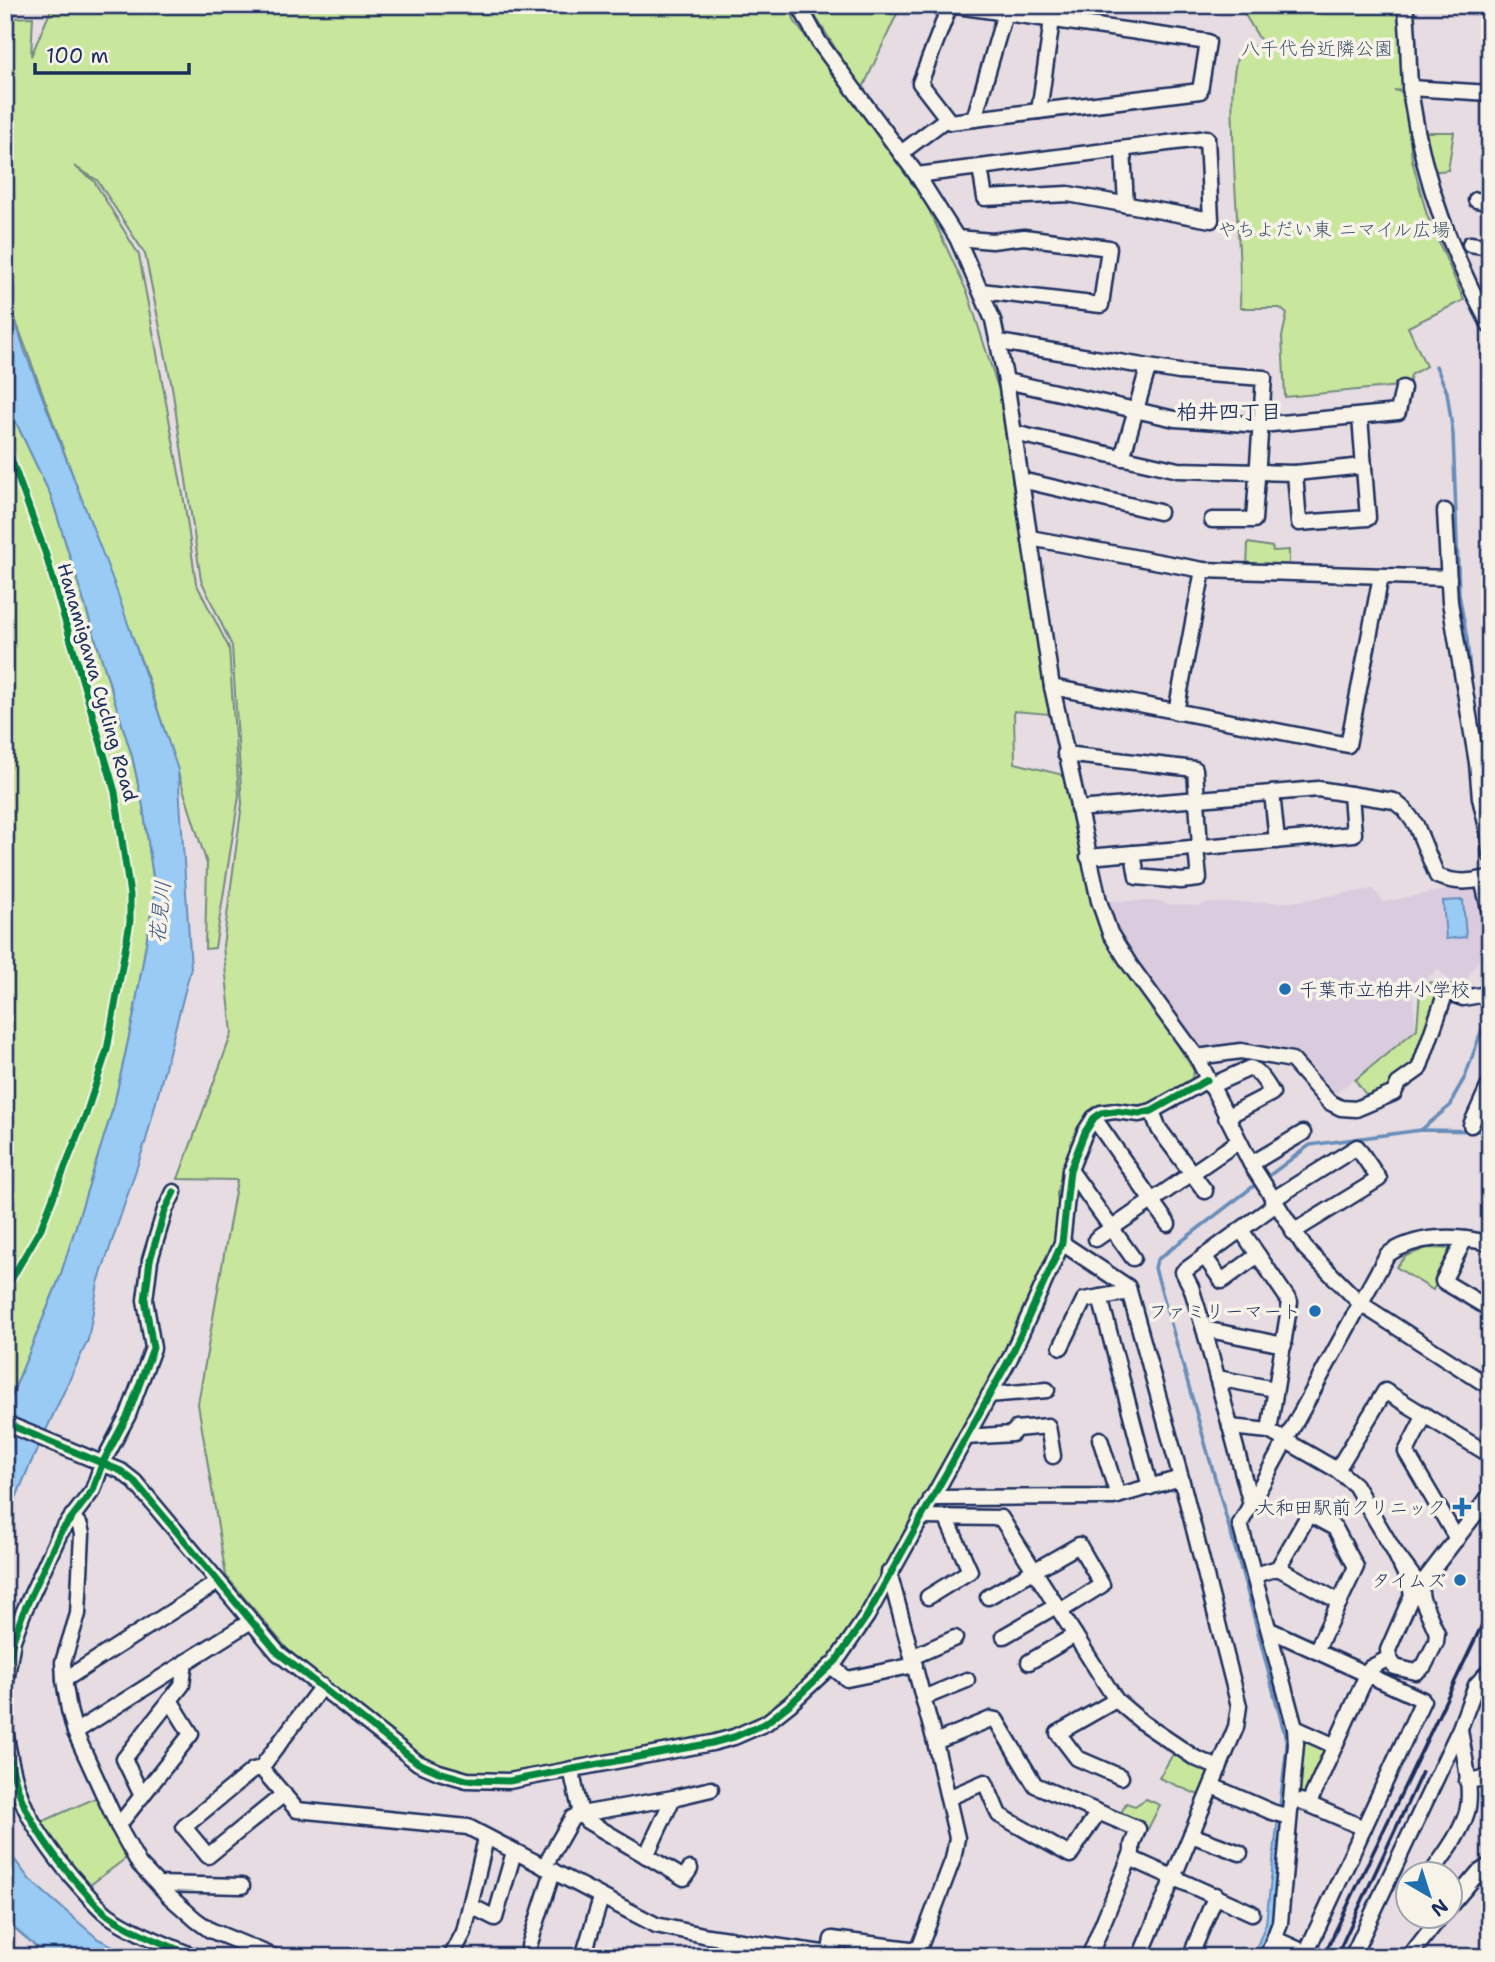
<svg xmlns="http://www.w3.org/2000/svg" width="1495" height="1962" font-family="'Shantell Sans','Klee One',sans-serif">
	<style>
		.built { fill: #daccde }
		.green { fill: #c9e69d; stroke: #728a7e; stroke-width: 2 }
		.water { fill: #99cbf5; stroke: #678db9; stroke-width: 2 }
		.lines { fill: none; stroke-linecap: round; stroke-linejoin: round }
		.stream { stroke: #678db9; stroke-width: 3.5 }
		.minor-casing { stroke: #1b2f5e; stroke-width: 19 }
		.minor { stroke: #f7f3e8; stroke-width: 14 }
		.rail { stroke: #1b2f5e; stroke-width: 3.5 }
		.cycleway-casing { stroke: #f7f3e8; stroke-width: 11 }
		.cycleway { stroke: #00873e; stroke-width: 7 }
		.poi-dot { fill: #1f6fb2; stroke: #f7f3e8; stroke-width: 2.5 }
		.labels { text-anchor: middle; stroke-width: 7; stroke-linejoin: round; paint-order: stroke }
		.park-label { font-size: 19px; fill: #3e546b; stroke: #f7f3e8 }
		.street-label { font-size: 19px; fill: #1b2f5e; stroke: #f7f3e8 }
		.poi-label { font-size: 19px; fill: #1b2f5e; stroke: #f7f3e8; text-anchor: end }
		.neighbourhood-label { font-size: 21px; font-weight: bold; fill: #1b2f5e; stroke: #f7f3e8 }
		.water-label { font-size: 21px; font-style: italic; fill: #3a5684; stroke: #f7f3e8 }
	</style>
	<rect width="100%" height="100%" fill="#e6dce2"/>
	<filter id="ink" filterUnits="userSpaceOnUse"><feTurbulence type="fractalNoise" baseFrequency=".0143" numOctaves="2"/><feDisplacementMap in="SourceGraphic" scale="14" xChannelSelector="R" yChannelSelector="G"/><feConvolveMatrix kernelMatrix="1 2 1 2 8 2 1 2 1" color-interpolation-filters="sRGB"/></filter>
	<g filter="url(#ink)">
		<!-- built -->
		<path class="built" d="M1480,883L1490,921V958L1479,959L1466,980L1454,985L1438,969L1412,992L1416,1029L1330,1098L1292,1051L1242,1045L1202,1047L1197,1044L1126,949L1105,901H1161L1165,904L1200,906L1205,903L1290,902L1373,889L1384,902Z"/>
		<!-- green -->
		<g class="green">
			<path d="M53,5H789L795,22L925,201L968,294L999,391L1049,714L1014,711L1015,763L1063,775L1093,910L1125,969L1161,1018L1194,1071L1190,1084C1157,1103 1144,1108 1105,1106L1071,1151L1057,1193L1060,1226L1056,1241L1005,1354L861,1612L831,1657L767,1715L723,1733L697,1739L506,1775L467,1774L441,1767L405,1747L288,1650L226,1576L198,1404L237,1180L178,1179L232,1033L223,946L242,804L232,646L201,580L172,387L145,254L97,180L74,166L94,181L139,255L185,506L196,583L229,648L239,796L215,948L205,949L207,864L148,679L14,316L5,303V18L33,17L31,56Z"/>
			<path d="M808,5H901L862,90Z"/>
			<path d="M1246,5H1402L1405,91L1394,90L1405,93L1412,160L1427,215L1464,300L1408,327L1426,366L1411,375L1409,385L1285,397L1282,337L1287,314L1280,308H1240C1242,248 1233,189 1233,129C1232,103 1231,80 1238,54L1262,43L1244,13Z"/>
			<path d="M1423,132H1454L1448,170L1430,172Z"/>
			<path d="M5,399L51,496L132,756L143,806L155,891L134,1014L114,1105L60,1277L5,1412Z"/>
			<path d="M1248,543L1272,547L1273,551L1289,550V569L1247,568Z"/>
			<path d="M1430,982L1447,985L1416,1068L1393,1090L1370,1100L1355,1080L1417,1029L1420,991Z"/>
			<path d="M1427,1248L1455,1249L1433,1290L1396,1267L1406,1256Z"/>
			<path d="M1303,1735L1329,1747L1306,1795L1299,1793L1297,1790Z"/>
			<path d="M1176,1749L1210,1768L1211,1773L1201,1796L1159,1778Z"/>
			<path d="M100,1796L129,1856L86,1888L37,1824Z"/>
			<path d="M1146,1799L1160,1805L1148,1829L1120,1815L1126,1803L1135,1806Z"/>
		</g>
		<!-- water -->
		<g class="water">
			<path d="M5,303L14,316L24,349L114,583L178,770L191,968L146,1140L98,1283L88,1340L28,1469L5,1525V1412L60,1277L114,1105L134,1014L155,891L143,806L132,756L51,496L5,399Z"/>
			<path d="M1463,900L1466,937L1446,939L1443,901Z"/>
			<path d="M1287,1739L1290,1749L1274,1920L1260,1957H1253L1266,1923Z"/>
			<path d="M5,1847L30,1880L98,1939L136,1957H48L5,1920Z"/>
		</g>
		<g class="lines">
			<!-- stream -->
			<g class="stream">
				<path d="M1436,366L1447,392L1453,434L1459,594L1467,639L1472,692"/>
				<path d="M1483,755L1490,798"/>
				<path d="M1421,1130L1451,1105L1454,1096L1465,1077L1490,1007"/>
				<path d="M1266,1178L1310,1145L1421,1130L1490,1131"/>
				<path d="M1259,1182L1157,1260L1155,1268L1247,1590L1287,1743"/>
			</g>
			<!-- minor casing -->
			<g class="minor-casing">
				<g id="minor">
					<path d="M799,5L819,42L917,175L957,238L993,320L1006,381L1052,687L1099,901L1110,933L1130,965L1197,1057L1251,1164L1305,1248L1361,1304L1490,1387"/>
					<path d="M950,5L1208,42L1200,91L950,122L920,83Z"/>
					<path d="M1405,5C1410,37 1407,70 1412,102C1424,182 1452,254 1490,326"/>
					<path d="M1410,88L1490,93"/>
					<path d="M1039,111L1052,20"/>
					<path d="M974,119L1007,6"/>
					<path d="M1123,149L1126,205"/>
					<path d="M901,153L946,119"/>
					<path d="M917,175L1207,138L1211,220L1068,194L985,198L980,167"/>
					<path d="M1476,200L1490,202"/>
					<path d="M957,238L992,241L1024,237L1109,248L1101,305L981,291"/>
					<path d="M1470,244L1490,247"/>
					<path d="M999,342L1179,372L1264,378L1254,520H1212"/>
					<path d="M1006,381L1175,419L1261,425L1398,412L1403,388"/>
					<path d="M1014,433L1178,470L1295,473L1364,466"/>
					<path d="M1122,458L1148,368"/>
					<path d="M1295,473L1299,523L1368,518L1360,417"/>
					<path d="M1021,480L1159,512"/>
					<path d="M1445,511L1450,602L1477,763L1480,798L1488,832L1490,855"/>
					<path d="M1030,538L1203,570L1449,578"/>
					<path d="M1052,687L1348,745L1381,576"/>
					<path d="M1176,712L1203,570"/>
					<path d="M1065,754L1195,769L1200,847"/>
					<path d="M1272,793L1277,841"/>
					<path d="M1078,809L1318,789L1394,801L1405,810L1416,825L1437,876C1452,882 1467,883 1482,879L1490,913"/>
					<path d="M1133,853L1137,877L1181,881L1199,879L1196,848"/>
					<path d="M1088,857L1354,834L1351,794"/>
					<path d="M1197,1057L1241,1051L1292,1060L1329,1102L1341,1108L1356,1109L1394,1093L1398,1084L1419,1069L1446,992L1463,998L1487,994L1490,985"/>
					<path d="M1210,1086L1250,1068C1259,1071 1267,1084 1272,1093L1226,1117"/>
					<path d="M1152,1111L1159,1129L1205,1191"/>
					<path d="M1094,1118L1168,1224"/>
					<path d="M1471,1125L1490,1083"/>
					<path d="M1251,1164L1303,1133"/>
					<path d="M1070,1170L1133,1258"/>
					<path d="M1272,1200L1357,1147L1379,1179L1293,1232"/>
					<path d="M1241,1230L1290,1302L1269,1431L1337,1470L1355,1485L1394,1551"/>
					<path d="M1096,1239L1239,1141"/>
					<path d="M1465,1239L1443,1281L1490,1309"/>
					<path d="M1062,1243L1128,1287L1181,1478L1239,1706L1236,1727L1140,1957"/>
					<path d="M1204,1256L1222,1281L1258,1255"/>
					<path d="M1100,1297L1150,1487"/>
					<path d="M1204,1329L1284,1345"/>
					<path d="M1061,1347L1084,1300L1129,1292"/>
					<path d="M1217,1378L1275,1389"/>
					<path d="M989,1395L1047,1390"/>
					<path d="M1425,1415L1406,1452L1457,1539"/>
					<path d="M5,1423L121,1471L135,1482L278,1653L418,1763L439,1772L467,1780L509,1781L712,1743L734,1737L766,1723L790,1704L836,1661L867,1616L1010,1358L1062,1243L1070,1170L1085,1132L1094,1118L1101,1113L1115,1111L1139,1114L1152,1111L1207,1080"/>
					<path d="M1230,1427L1269,1431"/>
					<path d="M966,1437L1012,1434L1016,1429L1048,1426L1053,1456"/>
					<path d="M1100,1439L1118,1496"/>
					<path d="M1337,1470L1385,1391L1490,1455"/>
					<path d="M931,1498L1113,1497L1181,1478"/>
					<path d="M1251,1504L1204,1329L1191,1287L1183,1272L1276,1204"/>
					<path d="M72,1516L80,1526L82,1534L78,1614L63,1662L64,1680L69,1710L75,1732L118,1826L139,1864L170,1897L196,1920L210,1930L275,1957"/>
					<path d="M921,1517L1001,1518L1116,1700L1143,1723L1195,1758L1219,1768"/>
					<path d="M1394,1551L1420,1586L1422,1599L1437,1633L1436,1642L1424,1666L1416,1672L1395,1667L1389,1658L1388,1650L1412,1595L1409,1582Z"/>
					<path d="M1278,1568L1340,1602"/>
					<path d="M889,1572L935,1742L957,1838L953,1859L916,1957"/>
					<path d="M1255,1575L1278,1568L1309,1514L1335,1528L1356,1567L1316,1651"/>
					<path d="M1420,1586L1490,1495"/>
					<path d="M928,1597L970,1571L946,1517"/>
					<path d="M988,1597L1079,1545L1102,1585L1060,1611"/>
					<path d="M1270,1630L1423,1700L1306,1953L1275,1939"/>
					<path d="M1004,1636L1056,1606"/>
					<path d="M912,1657L955,1638"/>
					<path d="M1029,1662L1075,1635"/>
					<path d="M831,1666L847,1679L915,1665"/>
					<path d="M64,1680L218,1582"/>
					<path d="M5,1687L13,1640L23,1613L60,1533L93,1490L102,1464L128,1415L153,1348L145,1300L150,1260L165,1210L174,1192"/>
					<path d="M923,1698L967,1680"/>
					<path d="M1116,1700L1058,1733L1077,1758L1121,1777"/>
					<path d="M5,1727C13,1794 29,1825 71,1876C83,1889 94,1904 108,1915C134,1933 166,1944 195,1957"/>
					<path d="M1295,1728L1335,1746"/>
					<path d="M75,1732L251,1621"/>
					<path d="M935,1742L991,1719L996,1720L1035,1785L1138,1829L1132,1845V1852L1089,1957"/>
					<path d="M261,1768L297,1810L468,1827L656,1925L708,1936L829,1954"/>
					<path d="M571,1769L581,1814L587,1821L684,1878L690,1869"/>
					<path d="M1467,1781L1490,1777"/>
					<path d="M1212,1786L1272,1812L1289,1817"/>
					<path d="M284,1794L208,1856L184,1827L253,1770L261,1768L322,1686"/>
					<path d="M142,1796L124,1759L182,1685L185,1662"/>
					<path d="M948,1798L985,1782L999,1815L1070,1855L1098,1812"/>
					<path d="M1301,1801L1364,1828"/>
					<path d="M1309,1803L1370,1668L1389,1658"/>
					<path d="M118,1826L191,1734L170,1700"/>
					<path d="M1191,1835L1240,1853"/>
					<path d="M646,1856L673,1798"/>
					<path d="M1130,1858L1252,1913"/>
					<path d="M544,1867L572,1818L581,1814L673,1798L711,1789"/>
					<path d="M1431,1874C1444,1855 1460,1835 1467,1812C1473,1789 1463,1752 1460,1729"/>
					<path d="M158,1884L242,1886"/>
					<path d="M471,1906L495,1918L514,1852"/>
					<path d="M1450,1906L1478,1873L1490,1865"/>
					<path d="M529,1946L553,1871"/>
					<path d="M451,1957L464,1932L486,1838"/>
					<path d="M583,1957L601,1898"/>
					<path d="M727,1957L729,1939"/>
					<path d="M829,1957L832,1939L918,1950"/>
					<path d="M1190,1957L1216,1895"/>
					<path d="M1267,1957L1280,1923L1296,1744L1295,1728L1240,1524L1387,1255C1415,1235 1457,1234 1490,1244"/>
					<path d="M1352,1957L1460,1728L1476,1685L1490,1670"/>
					<path d="M1409,1957L1441,1916"/>
				</g>
			</g>
			<!-- minor -->
			<use href="#minor" class="minor"/>
			<!-- rail -->
			<g class="rail">
				<path d="M1323,1957L1490,1608"/>
				<path d="M1336,1957L1422,1772"/>
			</g>
			<!-- cycleway casing -->
			<g class="cycleway-casing">
				<g id="cycleway">
					<path d="M5,442L45,552L115,792L130,895V922L107,1050L86,1114L41,1228L5,1290"/>
					<path d="M5,1423L121,1471L135,1482L278,1653L418,1763L439,1772L467,1780L509,1781L712,1743L734,1737L766,1723L790,1704L836,1661L867,1616L1010,1358L1062,1243L1070,1170L1085,1132L1094,1118L1101,1113L1115,1111L1139,1114L1152,1111L1207,1080"/>
					<path d="M5,1687L13,1640L23,1613L60,1533L93,1490L102,1464L128,1415L153,1348L145,1300L150,1260L165,1210L174,1192"/>
					<path d="M5,1727C13,1794 29,1825 71,1876C83,1889 94,1904 108,1915C134,1933 166,1944 195,1957"/>
				</g>
			</g>
			<!-- cycleway -->
			<use href="#cycleway" class="cycleway"/>
		</g>
	</g>
	<!-- markers -->
	<g class="poi-dot">
		<circle cx="1285" cy="989" r="7"/>
		<circle cx="1315" cy="1311" r="7"/>
		<path d="M1458.5 1496.5h7v7h7v7h-7v7h-7v-7h-7v-7h7z"/>
		<circle cx="1460" cy="1580" r="7"/>
	</g>
	<g class="labels">
		<!-- park labels -->
		<g class="park-label">
			<text x="1317" y="55">八千代台近隣公園</text>
			<text x="1334" y="236">やちよだい東 ニマイル広場</text>
		</g>
		<!-- street labels -->
		<g class="street-label">
			<text transform="translate(98 682) rotate(74)" y="7">Hanamigawa Cycling Road</text>
		</g>
		<!-- poi labels -->
		<g class="poi-label">
			<text x="1299" y="996" text-anchor="start">千葉市立柏井小学校</text>
			<text x="1301" y="1318">ファミリーマート</text>
			<text x="1446" y="1514">大和田駅前クリニック</text>
			<text x="1446" y="1587">タイムズ</text>
		</g>
		<!-- neighbourhood labels -->
		<g class="neighbourhood-label">
			<text x="1229" y="419">柏井四丁目</text>
		</g>
		<!-- water labels -->
		<g class="water-label">
			<text transform="translate(160 912) rotate(-84)" y="7">花見川</text>
		</g>
	</g>
	<!-- margin -->
	<rect width="1495" height="1962" fill="none" stroke="#f7f3e8" stroke-width="28"/>
	<rect x="14" y="14" width="1467" height="1934" fill="none" stroke="#1b2f5e" stroke-width="2.5" filter="url(#ink)"/>
	<!-- north arrow -->
	<g transform="translate(1429 1895) rotate(141)"><circle r="33" fill="#f7f3e8" stroke="#9fa5b1" stroke-width="2"/>
	<path d="M0-5L12 26L0 18L-12 26Z" fill="#1f6fb2"/>
	<text y="-10" font-size="19" font-weight="bold" text-anchor="middle" fill="#1b2f5e">N</text>
	</g>
	<!-- scale -->
	<path d="M35 63v10h154v-10" fill="none" stroke="#1b2f5e" stroke-width="3.5"/>
	<text x="46" y="63" font-size="21" fill="#1b2f5e" stroke="#f7f3e8" stroke-width="5" paint-order="stroke">100 m</text>
</svg>
